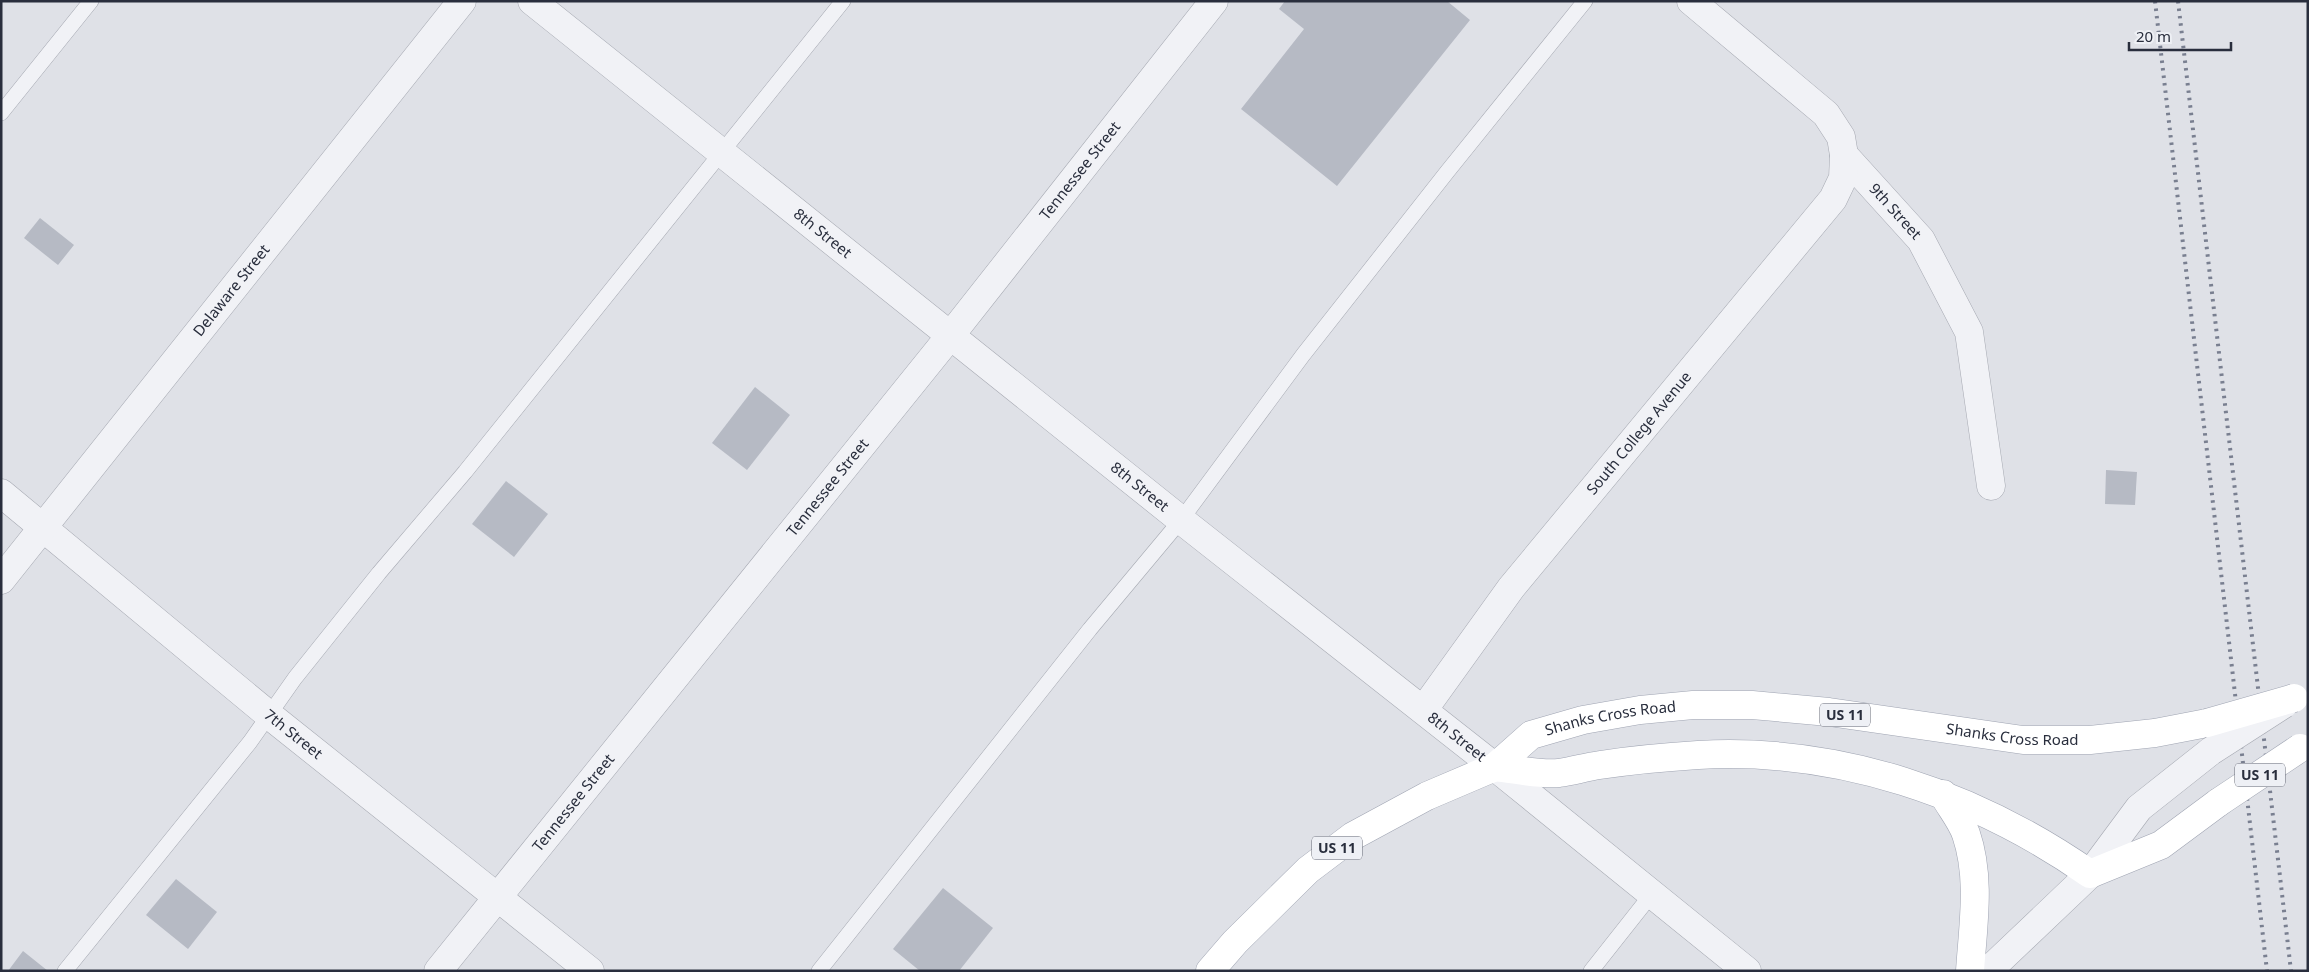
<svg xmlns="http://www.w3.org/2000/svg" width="2309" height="972" font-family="'Noto Sans',sans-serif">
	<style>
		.building { fill: #b6bac4 }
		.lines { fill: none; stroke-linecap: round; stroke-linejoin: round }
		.service-casing { stroke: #a5a8b1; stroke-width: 16 }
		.minor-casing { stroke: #a5a8b1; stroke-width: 29 }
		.tertiary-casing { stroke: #a5a8b1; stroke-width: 29 }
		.primary-casing { stroke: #9fa4b2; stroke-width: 29 }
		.service { stroke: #f1f2f6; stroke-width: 15 }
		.minor { stroke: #f1f2f6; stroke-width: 28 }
		.tertiary { stroke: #f1f2f6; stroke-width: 28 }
		.primary { stroke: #fff; stroke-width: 28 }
		.rail { stroke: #797f90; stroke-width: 4; stroke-dasharray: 2.5 5; stroke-linecap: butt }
		.tertiary-bridge-casing { stroke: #a5a8b1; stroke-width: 29; stroke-linecap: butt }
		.primary-bridge-casing { stroke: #9fa4b2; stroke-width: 29; stroke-linecap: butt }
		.tertiary-bridge { stroke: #f1f2f6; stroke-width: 28 }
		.primary-bridge { stroke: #fff; stroke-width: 28 }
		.labels { text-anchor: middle; stroke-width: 4; stroke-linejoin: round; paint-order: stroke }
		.shield { fill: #eef0f5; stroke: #646874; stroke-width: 1 }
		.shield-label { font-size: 14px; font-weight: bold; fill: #292e3d }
		.street-label { font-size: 15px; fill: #292e3d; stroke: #eef0f5 }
	</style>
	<rect width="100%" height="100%" fill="#dfe1e7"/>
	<!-- building -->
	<g class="building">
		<path d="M1285,1H1447L1470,20L1337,186L1241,109L1304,29L1279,9Z"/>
		<path d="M40,218L74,245L58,265L24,238Z"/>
		<path d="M755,387L790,415L747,470L712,443Z"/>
		<path d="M2106,470L2137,472L2135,505L2105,504Z"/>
		<path d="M506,481L548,514L514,557L472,524Z"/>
		<path d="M176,879L217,912L188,949L146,915Z"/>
		<path d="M943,888L993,928L959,971H920L893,949Z"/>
		<path d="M23,951L48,971H8Z"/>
	</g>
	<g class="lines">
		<!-- service casing -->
		<g class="service-casing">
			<g id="service">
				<path d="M1,113L91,1"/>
				<path d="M65,971L250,742L295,678L379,573L465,472L843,1"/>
				<path d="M819,971L1090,629L1181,520L1303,355L1447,172L1585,1"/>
				<path d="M1591,971L1651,895"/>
			</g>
		</g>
		<!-- minor casing -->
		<g class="minor-casing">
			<g id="minor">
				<path id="s1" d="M1691,1L1826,114L1841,137L1844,155L1921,240L1969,332L1991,486"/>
				<path id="s2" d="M1,493L269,715L590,971"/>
				<path id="s3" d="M1,580L462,1"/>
				<path id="s4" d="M1424,709L1511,588L1833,199L1843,178L1844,155"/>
				<path d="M1495,767L1747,971"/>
				<path id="s5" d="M438,971L950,336L1214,1"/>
			</g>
		</g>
		<!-- tertiary casing -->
		<g class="tertiary-casing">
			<g id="tertiary">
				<path id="s6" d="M532,1L1181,520L1495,767"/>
				<path d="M1988,971L2090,874L2139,808L2211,751"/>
			</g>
		</g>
		<!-- primary casing -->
		<g class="primary-casing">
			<g id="primary">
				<path d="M1495,767C1515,769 1539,775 1559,773C1573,771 1586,767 1600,765C1633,760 1666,757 1698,755C1839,747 1975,794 2090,874L2161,845L2219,802"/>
				<path d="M1943,794C1950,807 1961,820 1966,834C1981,878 1973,925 1970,971"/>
				<path id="s7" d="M1210,971L1235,942L1308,870L1353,836L1427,796L1495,767L1531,735L1583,720L1640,710L1693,705H1752L1829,712L2023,740H2090L2155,733L2207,723"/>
			</g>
		</g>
		<!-- service -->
		<use href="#service" class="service"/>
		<!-- minor -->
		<use href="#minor" class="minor"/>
		<!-- tertiary -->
		<use href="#tertiary" class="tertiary"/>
		<!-- primary -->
		<use href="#primary" class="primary"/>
		<!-- rail -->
		<g class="rail">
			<path d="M2155,1L2267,971"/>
			<path d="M2178,1L2291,971"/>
		</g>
		<!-- tertiary-bridge casing -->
		<g class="tertiary-bridge-casing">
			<path id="tertiary-bridge" d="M2211,751L2284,704"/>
		</g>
		<!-- primary-bridge casing -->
		<g class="primary-bridge-casing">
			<g id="primary-bridge">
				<path d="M2207,723L2294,698"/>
				<path d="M2219,802L2300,748"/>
			</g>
		</g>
		<!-- tertiary-bridge -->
		<use href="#tertiary-bridge" class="tertiary-bridge"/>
		<!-- primary-bridge -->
		<use href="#primary-bridge" class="primary-bridge"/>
	</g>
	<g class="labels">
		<!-- shield labels -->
		<g class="shield">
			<rect x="1820" y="703.5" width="50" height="23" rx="4"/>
			<rect x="2235" y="763.5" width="50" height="23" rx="4"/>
			<rect x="1312" y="836.5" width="50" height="23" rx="4"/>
		</g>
		<g class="shield-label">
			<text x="1845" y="720">US 11</text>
			<text x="2260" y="780">US 11</text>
			<text x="1337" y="853">US 11</text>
		</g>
		<!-- street labels -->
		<g class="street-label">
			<text dy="5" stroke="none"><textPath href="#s5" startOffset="1026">Tennessee Street</textPath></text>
			<text dy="5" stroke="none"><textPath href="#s1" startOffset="298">9th Street</textPath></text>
			<text dy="5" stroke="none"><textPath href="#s6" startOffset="372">8th Street</textPath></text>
			<text dy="5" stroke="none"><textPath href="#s3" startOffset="370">Delaware Street</textPath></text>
			<text dy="5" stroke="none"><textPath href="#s4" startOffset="350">South College Avenue</textPath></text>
			<text dy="5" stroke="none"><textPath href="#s5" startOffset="621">Tennessee Street</textPath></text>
			<text dy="5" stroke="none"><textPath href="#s6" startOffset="778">8th Street</textPath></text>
			<text dy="5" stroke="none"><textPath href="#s7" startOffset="485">Shanks Cross Road</textPath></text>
			<text dy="5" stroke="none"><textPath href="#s7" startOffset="890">Shanks Cross Road</textPath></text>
			<text dy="5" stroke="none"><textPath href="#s2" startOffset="379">7th Street</textPath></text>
			<text dy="5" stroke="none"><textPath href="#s6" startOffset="1182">8th Street</textPath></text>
			<text dy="5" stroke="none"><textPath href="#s5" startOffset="216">Tennessee Street</textPath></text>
		</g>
	</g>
	<!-- border -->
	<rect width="2309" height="972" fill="none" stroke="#292e3d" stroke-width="5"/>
	<!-- scale -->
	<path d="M2129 42v8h102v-8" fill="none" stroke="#292e3d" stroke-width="2.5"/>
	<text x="2136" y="42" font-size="15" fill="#292e3d" stroke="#eef0f5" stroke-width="4" paint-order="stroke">20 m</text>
</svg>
